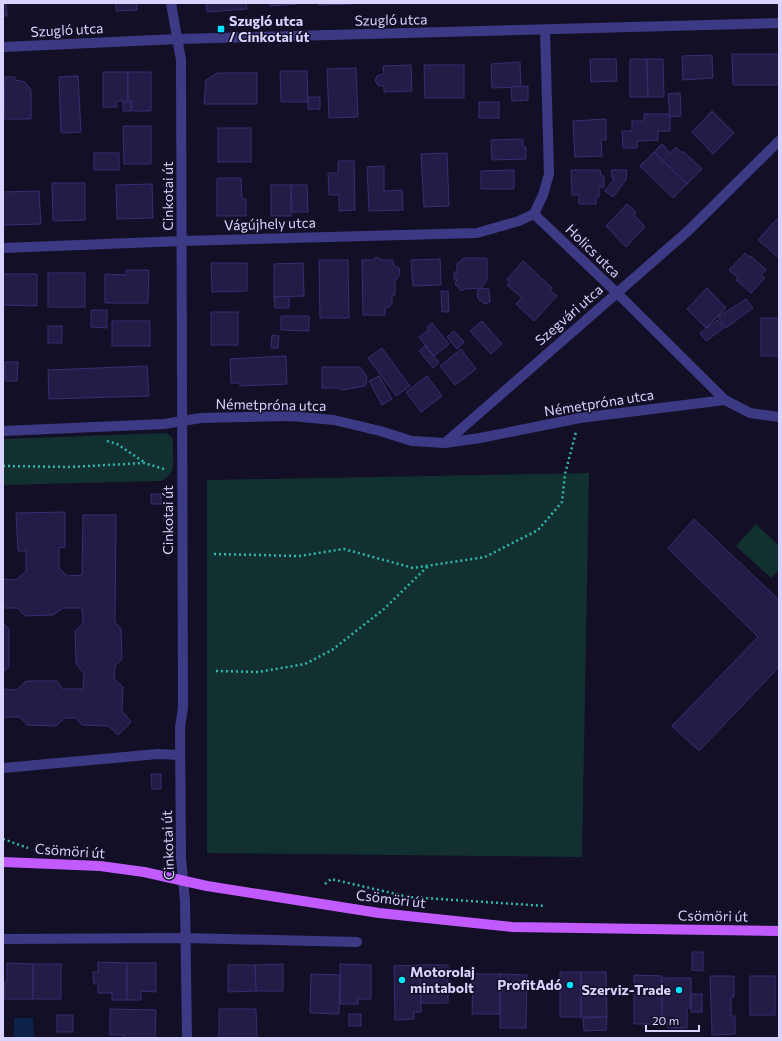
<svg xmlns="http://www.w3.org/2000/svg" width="782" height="1041" font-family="Commissioner,sans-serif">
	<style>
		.green { fill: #12302f }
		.water { fill: #0c2248 }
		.building { fill: #241b47; stroke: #3b2d73 }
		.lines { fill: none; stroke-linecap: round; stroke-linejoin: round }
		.path { stroke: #2fb8b0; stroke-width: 2.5; stroke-dasharray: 2 3; stroke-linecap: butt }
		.minor { stroke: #3d3a85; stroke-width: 10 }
		.major { stroke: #c25bff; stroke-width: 10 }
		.poi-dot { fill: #00e5ff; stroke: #130f26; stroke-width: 1.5 }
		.labels { text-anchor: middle; stroke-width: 3; stroke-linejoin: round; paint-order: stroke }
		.street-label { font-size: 14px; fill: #d9d4ff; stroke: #130f26 }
		.poi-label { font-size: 14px; font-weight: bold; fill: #d9d4ff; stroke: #130f26; text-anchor: start }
	</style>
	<rect width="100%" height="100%" fill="#130f26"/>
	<!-- green -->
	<g class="green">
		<path d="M166,433L172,437L173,442C172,458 178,474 161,481L3,485V439Z"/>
		<path d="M589,473L582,857L207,853V480Z"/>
		<path d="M756,524L779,546V570L771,578L736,546Z"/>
	</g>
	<!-- water -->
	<path class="water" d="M14,1018H33L34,1038H14Z"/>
	<!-- building -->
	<g class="building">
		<path d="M3,3H6L7,16H3Z"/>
		<path d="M116,3H137V10L116,11Z"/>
		<path d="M206,3H246L247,9L207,12Z"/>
		<path d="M270,3H297V4L270,6Z"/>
		<path d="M319,3H353V4L319,5Z"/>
		<path d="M732,54H779V85H733Z"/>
		<path d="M712,55L713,78L683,80L682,56Z"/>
		<path d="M590,59H616L617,81L591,82Z"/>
		<path d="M630,59H647L648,97H630Z"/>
		<path d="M647,59H663L664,97H648Z"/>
		<path d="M520,62L521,87L492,88L491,64Z"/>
		<path d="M411,65L412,91L384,92V86H379L375,81L377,76L384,74L383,66Z"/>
		<path d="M424,65H464V98H425Z"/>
		<path d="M356,68L358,117L329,118L327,69Z"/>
		<path d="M280,71H307L308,102H281Z"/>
		<path d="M103,72H128V101H116L117,107H103Z"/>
		<path d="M128,72H151V111H132V101H128Z"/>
		<path d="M217,73H257V104H204L206,80Z"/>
		<path d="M78,76L81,132L61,133L59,77Z"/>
		<path d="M5,77H15V80L25,82L31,90V119H4Z"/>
		<path d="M528,86V100L512,101L511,87Z"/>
		<path d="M680,93L681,116L670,117L668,94Z"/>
		<rect x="308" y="97" width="12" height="12"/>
		<rect x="123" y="102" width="8" height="9"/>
		<rect x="479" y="102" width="20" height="16"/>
		<path d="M712,111L734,133L713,154L692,132Z"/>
		<path d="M644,114H670V131H658V140L637,141V148H623L622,131H632V121H644Z"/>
		<path d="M606,119V140H601L602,156L575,157L573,121Z"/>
		<path d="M123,126H151V164H124Z"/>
		<rect x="218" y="128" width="33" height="34"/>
		<path d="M523,139V147H526V159L492,160L491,140Z"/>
		<path d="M662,144L670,153L676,147L682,153L683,151L702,169L687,184L654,152Z"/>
		<path d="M654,152L687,184L673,198L640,166Z"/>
		<rect x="94" y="153" width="25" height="17"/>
		<path d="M447,153L449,206L424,207L421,154Z"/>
		<path d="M338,161H354L355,210L339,211V195H329L328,173H338Z"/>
		<path d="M384,166V191L402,190L403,210L369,211L367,167Z"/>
		<path d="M514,170V189H481V171Z"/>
		<path d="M571,170H600L601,176H604V187H599V197H596V204H579V195H572Z"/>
		<path d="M611,170H627L626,180L613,197L605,191L615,178H612Z"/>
		<path d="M217,178H241L242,199H246V216H217Z"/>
		<path d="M52,183H85V220L53,221Z"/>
		<path d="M152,184L153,218L117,219L116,185Z"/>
		<rect x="271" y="185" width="20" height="31"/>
		<path d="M291,185H307L308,212H292Z"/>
		<path d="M39,191L41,224L3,225V192Z"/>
		<path d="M627,204L636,212L634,215L645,227L626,247L606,226Z"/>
		<path d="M777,219L779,220V258L758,240Z"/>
		<path d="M745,253L750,258L751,256L766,270L761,275L765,278L751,293L736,280L738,278L729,270Z"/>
		<path d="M376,257L382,260H393L394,266L399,268L400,274L395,281V295L392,296V303L389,307L385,308V315H363L362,260H373Z"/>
		<path d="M464,258H487V280L481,288L464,289L462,291L455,284L457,279H454V272H457V264Z"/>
		<path d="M440,259L441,285L413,286L411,260Z"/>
		<path d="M319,260H348L349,318H320Z"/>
		<path d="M523,261L552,288L550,290L557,296L534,321L516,304L522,298L507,285L510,282L507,279Z"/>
		<path d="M211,263H247V291L212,292Z"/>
		<path d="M303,263L304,296L274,297V264Z"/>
		<path d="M126,270H149L148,303H105V274L126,275Z"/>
		<rect x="48" y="273" width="37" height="34"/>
		<path d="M3,274H37V306L3,305Z"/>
		<path d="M481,288L489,289L490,302L485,304L478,299L477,291Z"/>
		<path d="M707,288L726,308L706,328L687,309Z"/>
		<path d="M441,291H448L449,312H442Z"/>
		<path d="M289,296V308H275L274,297Z"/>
		<path d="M746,299L753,308L726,328L718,317Z"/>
		<path d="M91,310H107V328L91,327Z"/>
		<rect x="211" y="312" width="27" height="33"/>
		<path d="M281,316H309V331L281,330Z"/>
		<rect x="761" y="318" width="18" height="38"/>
		<path d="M718,320L724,328L706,341L700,333Z"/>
		<rect x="112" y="321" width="38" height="25"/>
		<path d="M482,321L502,344L491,354L470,331Z"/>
		<path d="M432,323L449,344L434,356L419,337L429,330L427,327Z"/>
		<rect x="48" y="326" width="14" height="17"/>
		<path d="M454,331L464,342L457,349L447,337Z"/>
		<path d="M272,335L279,336L278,348H271Z"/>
		<path d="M425,346L439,362L433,368L419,351Z"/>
		<path d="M382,348L410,386L396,396L368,358Z"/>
		<path d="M461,349L476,369L455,385L440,366Z"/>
		<path d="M286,356L287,384L240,386V383H231L230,359Z"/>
		<path d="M5,362H18L17,381H5Z"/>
		<path d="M147,366L149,396L49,399L48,370Z"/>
		<path d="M322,367H360L367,377L366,384L365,386L342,390L338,388H322Z"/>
		<path d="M379,376L392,399L382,405L369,381Z"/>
		<path d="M427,376L442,396L421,412L406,392Z"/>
		<rect x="151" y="494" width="10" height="10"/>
		<path d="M65,512V547L59,548V568L67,576L82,575L83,515H116L115,622L121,629L122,659L115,666L114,679L123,687L122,711L131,722L118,735L108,726L82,725L76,718H65L56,726L27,725L20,717H3V689L17,690L26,681H57L63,689H83L84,674L76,663L75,631L83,624L82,608H63L53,615L25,616L18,608H3V579L16,580L26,571V551H18L16,513Z"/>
		<path d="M694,519L779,600V667L699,751L672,726L758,637L668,548Z"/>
		<path d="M3,623L9,629V667L3,672Z"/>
		<path d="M151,774H161V789H152Z"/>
		<path d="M692,952H703V971L692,970Z"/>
		<path d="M98,962L127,963V1000H112V993H98V984H94L93,972H98Z"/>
		<path d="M7,963L33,964V999H4V982H7Z"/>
		<path d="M127,963H156V992L141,991V1000H127Z"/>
		<rect x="33" y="964" width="28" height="35"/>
		<path d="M283,964V991H256L255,965Z"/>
		<path d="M340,964L371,965V999H358V1004H340Z"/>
		<path d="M228,965H255L256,991L228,992Z"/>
		<path d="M420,965L421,1012H414V1019L395,1020L394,966Z"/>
		<path d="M420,965H448V1003H421Z"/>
		<rect x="560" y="972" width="21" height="45"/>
		<path d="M581,972H606L607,1017H581Z"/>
		<path d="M311,974L340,975L339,1014L310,1013Z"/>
		<path d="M473,974H500V1014H472Z"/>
		<path d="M500,974L527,975L526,1028H500Z"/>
		<path d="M634,975L662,976V1024H634Z"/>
		<path d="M710,976H734V997H731V1016H735V1034L712,1035Z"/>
		<rect x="750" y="976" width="25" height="39"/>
		<path d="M662,978H691V1008H687V1028H668V1024H662Z"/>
		<rect x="691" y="994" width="11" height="18"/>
		<path d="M110,1009L156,1010L155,1038H123V1035H110Z"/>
		<path d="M219,1009H256L257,1038H219Z"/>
		<rect x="349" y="1014" width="12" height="12"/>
		<rect x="57" y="1015" width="16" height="17"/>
		<path d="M607,1017L606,1030L584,1031L583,1018Z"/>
	</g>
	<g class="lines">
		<!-- path -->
		<g class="path">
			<path d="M107,441L117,444L144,462"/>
			<path d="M3,466L70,467L144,463L164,469"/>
			<path d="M214,554L299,556L344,549L413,568L485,557L538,530L562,502L565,474L576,432"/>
			<path d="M216,671L258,672L305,664L332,650L384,609L428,566"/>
			<path d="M3,839L28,848"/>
			<path d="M325,884L331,879L409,897L546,906"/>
		</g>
		<!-- minor -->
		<g class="minor">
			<path d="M171,3L181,60L183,707L180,728L181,858L185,901L187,1038"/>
			<path d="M3,47L178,39L779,23"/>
			<path d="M534,214L617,293L725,400L750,413L779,417"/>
			<path d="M534,214L543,195L549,174L545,30"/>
			<path d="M3,248L182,241L477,233L519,221L534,214"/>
			<path d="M3,431L164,424L201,418L290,416L334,420L380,431L412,441L445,443L480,438L580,418L725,400"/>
			<path d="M445,443L688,231L779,141"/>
			<path d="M3,768L158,754L180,755"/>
			<path d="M3,939L185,938L357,942"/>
		</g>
		<!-- major -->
		<path class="major" d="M3,862L100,866L144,872L207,886L379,913L512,927L779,931"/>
	</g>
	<!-- markers -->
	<g class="poi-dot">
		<rect x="217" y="25" width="8" height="8" rx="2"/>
		<circle cx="402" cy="980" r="4"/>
		<circle cx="570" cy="985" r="4"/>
		<circle cx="679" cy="990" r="4"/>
	</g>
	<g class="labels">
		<!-- street labels -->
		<g class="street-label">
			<text transform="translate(391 20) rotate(-1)" y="5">Szugló utca</text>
			<text transform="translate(67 30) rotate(-3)" y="5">Szugló utca</text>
			<text transform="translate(168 196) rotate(-90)" y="5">Cinkotai út</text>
			<text transform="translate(270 224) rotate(-2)" y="5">Vágújhely utca</text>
			<text transform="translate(593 251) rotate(44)" y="5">Holics utca</text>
			<text transform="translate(569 315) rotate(-41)" y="5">Szegvári utca</text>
			<text transform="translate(599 403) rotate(-9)" y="5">Németpróna utca</text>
			<text transform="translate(271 405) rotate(1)" y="5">Németpróna utca</text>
			<text transform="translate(168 520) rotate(-90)" y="5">Cinkotai út</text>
			<text transform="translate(168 845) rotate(-92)" y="5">Cinkotai út</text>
			<text transform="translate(70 851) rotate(4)" y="5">Csömöri út</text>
			<text transform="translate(391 899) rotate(7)" y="5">Csömöri út</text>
			<text transform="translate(713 916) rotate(1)" y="5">Csömöri út</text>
		</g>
		<!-- poi labels -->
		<g class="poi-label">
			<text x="229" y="26">Szugló utca<tspan x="229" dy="16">/ Cinkotai út</tspan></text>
			<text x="410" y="977">Motorolaj<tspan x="410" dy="16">mintabolt</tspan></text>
			<text x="562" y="990" text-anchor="end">ProfitAdó</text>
			<text x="671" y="995" text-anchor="end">Szerviz-Trade</text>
		</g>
	</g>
	<!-- border -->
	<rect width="782" height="1041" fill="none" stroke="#d9d4ff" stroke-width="8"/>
	<!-- scale -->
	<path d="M646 1025v6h53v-6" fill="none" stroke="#d9d4ff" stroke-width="2"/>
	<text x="652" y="1025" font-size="12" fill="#d9d4ff" stroke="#130f26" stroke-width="3" paint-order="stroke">20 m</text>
</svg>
